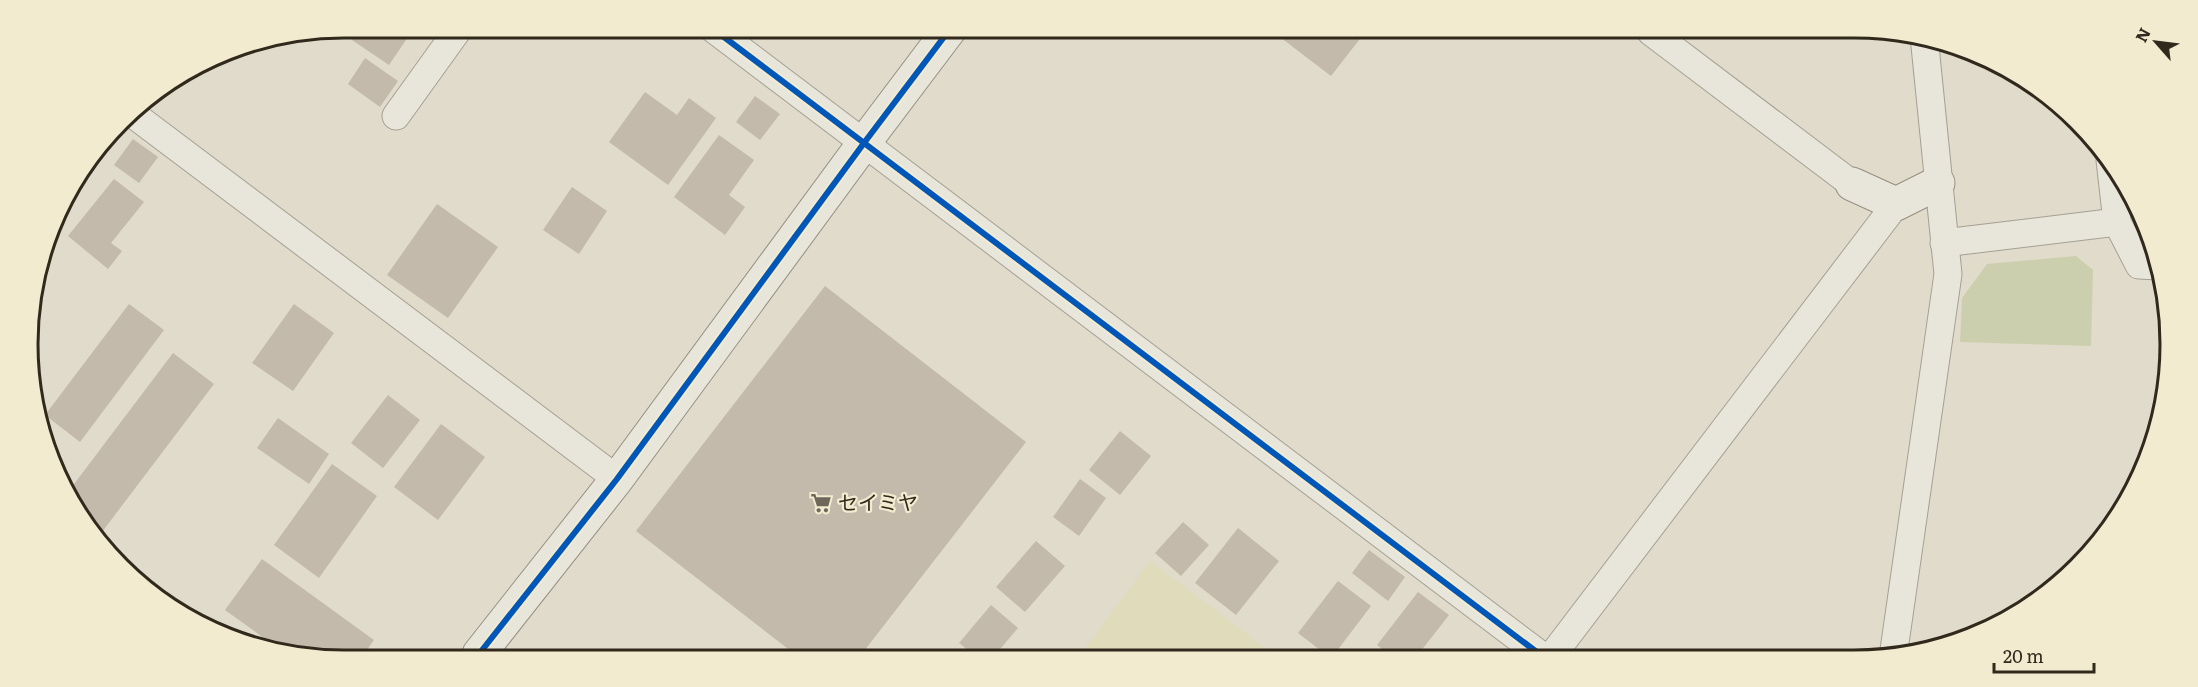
<svg xmlns="http://www.w3.org/2000/svg" width="2198" height="687" font-family="Literata,'Noto Sans JP',serif">
	<style>
		.farmland { fill: #dfdbbb }
		.green { fill: #cccfad }
		.building { fill: #c3baab }
		.lines { fill: none; stroke-linecap: round; stroke-linejoin: round }
		.street-casing { stroke: #a5a093; stroke-width: 29 }
		.secondary-casing { stroke: #958f83; stroke-width: 35 }
		.street { stroke: #e8e5da; stroke-width: 27 }
		.secondary { stroke: #e8e5da; stroke-width: 33 }
		.cycleway-casing { stroke: #f2ebcf; stroke-width: 10 }
		.cycleway { stroke: #0057b8; stroke-width: 6 }
		.labels { text-anchor: middle; stroke-width: 4.5; stroke-linejoin: round; paint-order: stroke }
		.poi-label { font-size: 20px; fill: #32291d; stroke: #f2ebcf; text-anchor: start }
		.rim { fill: none; stroke: #32291d; stroke-width: 3 }
	</style>
	<rect width="100%" height="100%" fill="#e0dbca"/>
	<!-- farmland -->
	<path class="farmland" d="M1150,561L1276,656H1079Z"/>
	<!-- green -->
	<path class="green" d="M2076,256L2093,270L2091,346L1960,342L1962,298L1987,264Z"/>
	<!-- building -->
	<g class="building">
		<path d="M361,27H393L408,37L389,65L352,40Z"/>
		<path d="M1272,31H1366L1331,76Z"/>
		<path d="M365,58L398,81L380,107L348,84Z"/>
		<path d="M645,92L677,115L689,98L716,118L668,185L609,142Z"/>
		<path d="M755,96L780,114L760,140L736,122Z"/>
		<path d="M719,135L754,160L729,195L745,207L725,235L674,197Z"/>
		<path d="M133,139L158,157L139,183L114,165Z"/>
		<path d="M114,179L144,202L111,243L122,251L108,269L68,236Z"/>
		<path d="M76,183L79,185L55,218L60,203Z"/>
		<path d="M572,187L607,211L579,254L543,230Z"/>
		<path d="M437,204L498,247L448,318L387,275Z"/>
		<path d="M825,286L1026,442L861,655H796L636,531Z"/>
		<path d="M129,304L164,330L80,442L45,415Z"/>
		<path d="M294,304L334,333L293,391L252,363Z"/>
		<path d="M173,353L214,384L99,536L81,520L68,492Z"/>
		<path d="M388,395L420,420L383,468L351,443Z"/>
		<path d="M278,418L329,454L309,484L257,448Z"/>
		<path d="M441,424L485,457L438,520L394,487Z"/>
		<path d="M1120,431L1151,456L1120,495L1089,470Z"/>
		<path d="M332,464L377,496L319,578L274,545Z"/>
		<path d="M1080,479L1106,498L1079,536L1053,517Z"/>
		<path d="M1183,522L1209,545L1181,576L1155,553Z"/>
		<path d="M1238,528L1279,561L1236,615L1195,583Z"/>
		<path d="M1036,541L1065,566L1025,612L996,587Z"/>
		<path d="M1369,550L1405,577L1388,601L1352,573Z"/>
		<path d="M262,559L374,640L364,654H286L225,610Z"/>
		<path d="M1338,581L1371,606L1333,656H1328L1298,633Z"/>
		<path d="M1418,592L1449,615L1417,656H1391L1377,645Z"/>
		<path d="M991,605L1018,628L995,655H974L959,643Z"/>
	</g>
	<g class="lines">
		<!-- street casing -->
		<g class="street-casing">
			<g id="street">
				<path d="M712,28L1542,656"/>
				<path d="M1651,32L1852,184"/>
				<path d="M130,112L617,479"/>
				<path d="M396,116L460,27"/>
				<path d="M2110,160L2117,222L2139,265L2158,266"/>
				<path d="M1944,243L2117,222"/>
				<path d="M1551,657L1896,204"/>
				<path d="M1893,657L1948,274L1924,36"/>
			</g>
		</g>
		<!-- secondary casing -->
		<g class="secondary-casing">
			<g id="secondary">
				<path d="M1852,184L1896,204L1938,183"/>
				<path d="M479,654L617,479L864,143L950,29"/>
			</g>
		</g>
		<!-- street -->
		<use href="#street" class="street"/>
		<!-- secondary -->
		<use href="#secondary" class="secondary"/>
		<!-- cycleway casing -->
		<g class="cycleway-casing">
			<g id="cycleway">
				<path d="M712,28L1542,656"/>
				<path d="M479,654L617,479L864,143L950,29"/>
			</g>
		</g>
		<!-- cycleway -->
		<use href="#cycleway" class="cycleway"/>
	</g>
	<!-- icons -->
	<defs>
		<g id="supermarket-bare" transform="scale(1.62)"><path d="M-6-5.5h2.5l.6 2H6L4.5 2H-2.5L-4.4-4H-6ZM-1.5 3.2a1.3 1.3 0 1 0 .1 0ZM3 3.2a1.3 1.3 0 1 0 .1 0Z" fill="#6f675a" stroke="#f2ebcf" stroke-width="2.5" paint-order="stroke"/></g>
	</defs>
	<g fill-rule="evenodd">
		<use href="#supermarket-bare" x="821" y="503"/>
	</g>
	<g class="labels">
		<!-- poi labels -->
		<g class="poi-label">
			<text x="838" y="510">セイミヤ</text>
		</g>
	</g>
	<!-- crop -->
	<path d="M0 0H2198V687H0ZM344 38H1854A306 306 0 0 1 2160 344V344A306 306 0 0 1 1854 650H344A306 306 0 0 1 38 344V344A306 306 0 0 1 344 38Z" fill="#f2ebcf" fill-rule="evenodd"/>
	<path class="rim" d="M344 38H1854A306 306 0 0 1 2160 344V344A306 306 0 0 1 1854 650H344A306 306 0 0 1 38 344V344A306 306 0 0 1 344 38Z"/>
	<!-- north arrow -->
	<g transform="translate(2156 42) rotate(298)" stroke="#f2ebcf" stroke-width="4.5" paint-order="stroke">
	<path d="M0-4.5L10 22L0 15L-10 22Z" fill="#32291d"/>
	<text y="-9" font-size="16" font-weight="bold" text-anchor="middle" fill="#32291d">N</text>
	</g>
	<!-- scale -->
	<path d="M1994 663v9h100v-9" fill="none" stroke="#32291d" stroke-width="3"/>
	<text x="2003" y="663" font-size="18" fill="#32291d" stroke="#f2ebcf" stroke-width="4.5" paint-order="stroke">20 m</text>
</svg>
